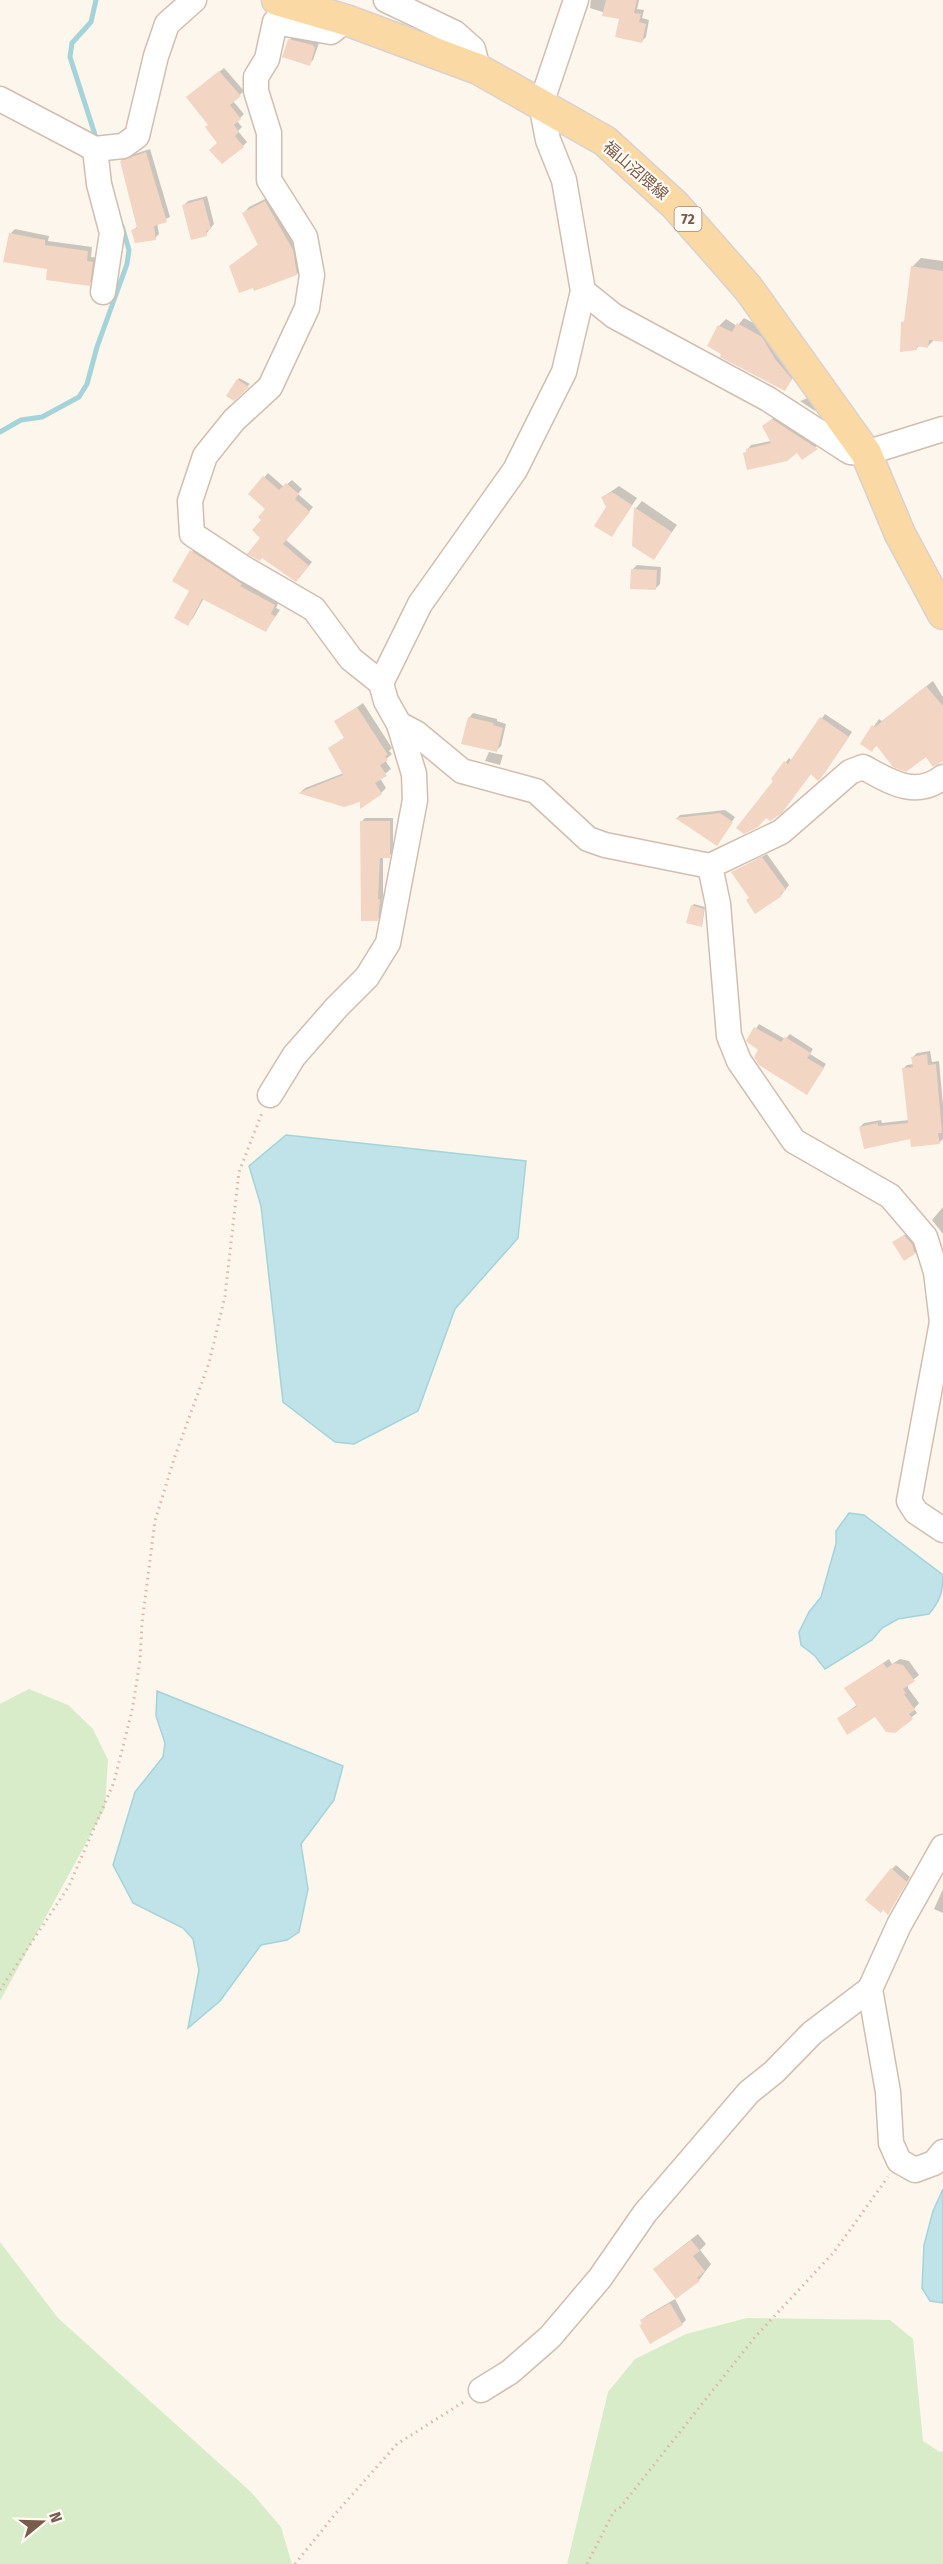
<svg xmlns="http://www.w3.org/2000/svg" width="943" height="2564" font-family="'Fira Sans Condensed','Noto Sans JP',sans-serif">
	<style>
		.green { fill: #d8ecc9 }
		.water { fill: #bfe3e8; stroke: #a5d3da; stroke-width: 1.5 }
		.shadow { fill: #0003 }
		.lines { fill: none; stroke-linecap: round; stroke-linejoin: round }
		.stream { stroke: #a5d3da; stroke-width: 5 }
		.building { fill: #f3d5c3 }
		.minor-casing { stroke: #d1beb0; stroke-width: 27 }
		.major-casing { stroke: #dad1cd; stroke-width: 33 }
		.path { stroke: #d9b8a5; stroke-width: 3; stroke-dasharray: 1.5 4.5; stroke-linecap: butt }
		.minor { stroke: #fff; stroke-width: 24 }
		.major { stroke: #fbd9a5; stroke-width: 30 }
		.labels { text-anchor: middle; stroke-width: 4.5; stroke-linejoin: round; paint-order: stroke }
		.shield { fill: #fffaf3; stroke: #a28b7f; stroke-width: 1.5 }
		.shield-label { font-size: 15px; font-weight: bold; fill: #7a5c4d }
		.street-label { font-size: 16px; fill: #7a5c4d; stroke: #fffaf3 }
	</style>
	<rect width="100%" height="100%" fill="#fdf6ec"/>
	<!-- green -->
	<g class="green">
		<path d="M29,1689L68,1705L93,1729L108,1760L105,1808L0,2001V1704Z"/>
		<path d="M0,2242L58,2318L251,2492L281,2527L292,2564H0Z"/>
		<path d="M747,2318L890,2320L913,2339L923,2441L940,2452L943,2451V2564H567L608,2392L635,2359L686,2334Z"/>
	</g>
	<!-- water -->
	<g class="water">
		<path d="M286,1135L526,1161L518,1238L455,1309L418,1411L354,1444L335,1442L283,1402L261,1206L249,1166Z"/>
		<path d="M849,1513L864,1515L943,1575C943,1592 940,1601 929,1614L898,1619L882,1628L872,1640L825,1669L815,1656L801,1645L799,1632L809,1612L821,1597L836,1544V1531Z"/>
		<path d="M157,1691L343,1766L334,1800L301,1844L308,1889L299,1932L287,1940L261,1945L220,2001L188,2028L199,1970L193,1939L183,1928L133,1903L113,1865L135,1792L163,1757L165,1743L156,1716Z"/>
		<path d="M943,2189V2303L930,2301L922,2288L924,2245L933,2211Z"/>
	</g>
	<!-- shadow -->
	<g class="shadow">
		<path d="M591,0H639L637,9L644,10L642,18L649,20L646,37L642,41L621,18L590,8Z"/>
		<path d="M294,35L319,43L313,60L309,64L290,40Z"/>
		<path d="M224,68L244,91L233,101L244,114L237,121L242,127L238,131L247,142L243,146L219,143L192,94Z"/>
		<path d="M150,149L170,217L157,223L159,234L155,238L133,230L138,226L121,161L125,157Z"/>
		<path d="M207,196L214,224L206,234L184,205L188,201Z"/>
		<path d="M271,196L298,244L302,268L297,274L237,261L259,244L244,213L249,207Z"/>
		<path d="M15,229L49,236L48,241L92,247L91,257L97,258L93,280L89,284L49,267L11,233Z"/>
		<path d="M921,258L943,261V341L935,339L928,346L920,345L916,349L903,322L906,319L912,267Z"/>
		<path d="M744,318L768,331L797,372L785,389L709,345L720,325L726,319L737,326Z"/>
		<path d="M239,378L250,384L233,399L238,380Z"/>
		<path d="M808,398L816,410L815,411L800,401Z"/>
		<path d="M777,415L820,443L803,458L798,451L747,450L751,445L771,441L764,426Z"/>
		<path d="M268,473L284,487L292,480L302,489L298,494L313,507L286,540L312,562L300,576L263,538V520L268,509L250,494Z"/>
		<path d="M619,486L637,498L612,535L608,507L603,497Z"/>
		<path d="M642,501L677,525L653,558L634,545L636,508Z"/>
		<path d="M197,545L280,599L276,608L280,610L266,630L204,598L193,618L187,624L191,590L174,580Z"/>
		<path d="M637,565L661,567L660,584L656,588L632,570Z"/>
		<path d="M933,681L943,697V759L878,744L872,750L862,744L879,719L882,721Z"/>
		<path d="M363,703L392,748L389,751L392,754L385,760L391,769L380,778L386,788L381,793L362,799L301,792L305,788L344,773L330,749L345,737L336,722Z"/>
		<path d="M473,713L497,719V721L506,724L501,746L497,750L469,718Z"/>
		<path d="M825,714L852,732L825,772L818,779L812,772L775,781L773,779L789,758L792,761Z"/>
		<path d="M489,752L503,755L500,765L485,761Z"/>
		<path d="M725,810L735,817L717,844L677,818L680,815Z"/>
		<path d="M365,818H393V853L389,856H383V896L381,916L377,920L361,822Z"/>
		<path d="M767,854L789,885L781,895L733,872Z"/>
		<path d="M694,904L705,907L702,926L692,906Z"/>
		<path d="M759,1024L785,1039L790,1034L813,1049L810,1054L826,1064L810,1089L748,1041Z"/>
		<path d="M930,1051L932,1062L939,1061L943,1105V1139L939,1143L860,1127L864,1123L881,1120L882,1123L909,1120L903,1069L907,1065L914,1064L913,1057L917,1053Z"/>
		<path d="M943,1207V1234L932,1220Z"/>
		<path d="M909,1232L919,1249L915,1253L894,1242Z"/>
		<path d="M889,1659L892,1664L900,1659L909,1661L919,1675L908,1684V1688L919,1703L914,1709L917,1713L894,1731L876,1715L838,1719L858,1704L846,1688Z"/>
		<path d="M896,1865L910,1877L888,1913L883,1909L892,1869Z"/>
		<path d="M943,1889V1913L934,1909Z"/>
		<path d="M698,2234L706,2244L700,2250L711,2264L699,2280L676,2297L661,2263Z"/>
		<path d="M675,2299L686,2320L682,2324L643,2323L642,2320L646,2316Z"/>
	</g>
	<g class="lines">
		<!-- stream -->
		<g class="stream">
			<path d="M96,0L91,22L72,43L70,57L97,141"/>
			<path d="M0,432L21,420L42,417L79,397L87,384L97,347L127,264L129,250L122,226"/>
		</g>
	</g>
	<!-- building -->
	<g class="building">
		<path d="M606,0H637L634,13L641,14L639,22L646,24L642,43L615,37L619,19L602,16Z"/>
		<path d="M288,39L313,45L315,48L310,66L282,57Z"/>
		<path d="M219,71L241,96L230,105L241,119L234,125L239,132L235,136L244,147L222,164L209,150L217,143L205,127L208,125L186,97Z"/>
		<path d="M146,152L167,222L154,226L156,240L135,243L131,230L137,228L120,161Z"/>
		<path d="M203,199L211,229L206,231L207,236L191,240L182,205Z"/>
		<path d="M265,201L293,250L297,275L254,291L253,288L239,293L229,266L258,245L242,213Z"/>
		<path d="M9,233L45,240V245L88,251L87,261L93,262L90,286L46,280L47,269L3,262Z"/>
		<path d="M911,266L943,271V342L929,340L928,348L917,346V350L900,352L901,322H904Z"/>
		<path d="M737,323L762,337L775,359L792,379L785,391L720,357L721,354L707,346L718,325L732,332Z"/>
		<path d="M237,379L249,387L234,401L226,396Z"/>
		<path d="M772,419L818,449L802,460L797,453L787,461L747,470L743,453L746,452V449L771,443L762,426Z"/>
		<path d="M263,476L279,490L286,483L299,494L295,499L310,512L283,544L309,566L296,582L262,558L260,561L247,554L260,538L252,530L261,520L258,517L265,509L248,494Z"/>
		<path d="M612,492L632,505L612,537L594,526L606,507L601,497Z"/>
		<path d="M634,507L672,532L654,560L632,546Z"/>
		<path d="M190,550L242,584L240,586L275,605L271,614L275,616L266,632L202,599L188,626L174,618L189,591L172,581Z"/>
		<path d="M631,569L657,570L656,590L630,589Z"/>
		<path d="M926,686L943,706V761L933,767L926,757L906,772L893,767L876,745L872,752L860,744L872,725L875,727Z"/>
		<path d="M357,707L388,755L385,756L388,760L380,765L387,776L375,783L382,794L360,809V802L344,807L298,793L343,775L328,748L344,738L334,721Z"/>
		<path d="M468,717L494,723L493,725L503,728L497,752L461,744Z"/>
		<path d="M820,717L849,737L821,778L818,781L811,774L782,813L770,821L766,818L758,827L744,834L736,828L773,781L771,779L784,761L788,764Z"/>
		<path d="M720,813L733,822L717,846L675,818Z"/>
		<path d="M360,821H390V858H380L378,899H380L378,921H361Z"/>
		<path d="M762,857L786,890L780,894L782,896L755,914L746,900L749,898L731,872Z"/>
		<path d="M691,905L704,909L702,927L686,923Z"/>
		<path d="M754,1027L781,1042L785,1037L811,1053L807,1058L824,1068L807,1095L759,1065L754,1057L758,1050L746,1041Z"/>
		<path d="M927,1054L928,1065L936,1064L942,1133H938L940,1144L911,1147L910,1139L864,1149L859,1127L878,1123V1126L908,1123L902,1068L913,1067L911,1057Z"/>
		<path d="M904,1235L912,1244L915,1254L904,1261L892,1242Z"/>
		<path d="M883,1663L887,1668L894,1663L903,1665L915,1681L903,1689L906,1693L904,1694L915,1710L909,1714L913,1719L895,1733L886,1732L875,1717L847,1735L837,1718L857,1706L844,1688Z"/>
		<path d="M891,1868L907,1882L888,1915L883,1910L881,1913L865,1900Z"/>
		<path d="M691,2240L700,2251L693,2256L705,2271L697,2278L700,2281L676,2299L653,2269Z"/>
		<path d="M670,2303L683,2325L650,2344L639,2325L642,2324L640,2320Z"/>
	</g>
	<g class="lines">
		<!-- minor casing -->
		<g class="minor-casing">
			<g id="minor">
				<path d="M386,0L455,33L473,49L478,69"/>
				<path d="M346,20L331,32L275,22L267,59L256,77V91L269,133V180L305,237L312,275L307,308L270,387L234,420L205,456L190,501L192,534L245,569L314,609L351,659L381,683L386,701L399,724L416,733L462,771L536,791L588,839L605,845L710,866"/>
				<path d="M0,99L95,149L123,146L137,136L156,56L167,24L194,0"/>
				<path d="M95,149L99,184L112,233L103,292"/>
				<path d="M583,291L614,316L768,399L850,452L866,453L943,429"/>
				<path d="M381,683L420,604L515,470L564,372L583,291L564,180L548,140L541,104L576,0"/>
				<path d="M943,777C915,799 889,781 863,767L850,772L781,832L710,866L718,904L729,1036L739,1061L794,1141L890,1196L925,1237L936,1272L942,1322L909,1501L916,1512L943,1530"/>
				<path d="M270,1095L294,1056L337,1007L367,977L388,943L415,800L414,774L399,724"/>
				<path d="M943,1847L899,1925L870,1989L888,2092L891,2143L899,2161L915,2170L934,2163L943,2152"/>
				<path d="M481,2390L510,2372L550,2337L600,2278L645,2213L749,2092L774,2072L812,2033L870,1989"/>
			</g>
		</g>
		<!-- major casing -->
		<g class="major-casing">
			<path id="major" d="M277,0L346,20L478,69L605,141L675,205L748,288L866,453L900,534L943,614"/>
		</g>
		<!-- path -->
		<g class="path">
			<path d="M0,1990L69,1886L114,1782L132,1711L140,1661L142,1623L155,1521L174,1459L209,1363L225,1296L239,1172L262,1113"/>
			<path d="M295,2564L336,2513L397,2444L465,2401"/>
			<path d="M587,2564L614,2511L619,2509L755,2337L834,2252L888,2177"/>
		</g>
		<!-- minor -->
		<use href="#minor" class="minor"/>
		<!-- major -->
		<use href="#major" class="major"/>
	</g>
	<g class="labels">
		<!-- shield labels -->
		<rect class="shield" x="674.5" y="207" width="27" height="24" rx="4.5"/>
		<g class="shield-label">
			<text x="688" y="224">72</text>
		</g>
		<!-- street labels -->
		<g class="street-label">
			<text transform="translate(636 170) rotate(41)" y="6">福山沼隈線</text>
		</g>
	</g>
	<!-- north arrow -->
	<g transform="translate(42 2522) rotate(71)" stroke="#fffaf3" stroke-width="4.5" paint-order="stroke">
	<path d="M0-4.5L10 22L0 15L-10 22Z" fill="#7a5c4d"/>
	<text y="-9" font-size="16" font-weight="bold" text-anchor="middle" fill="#7a5c4d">N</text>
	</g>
</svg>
